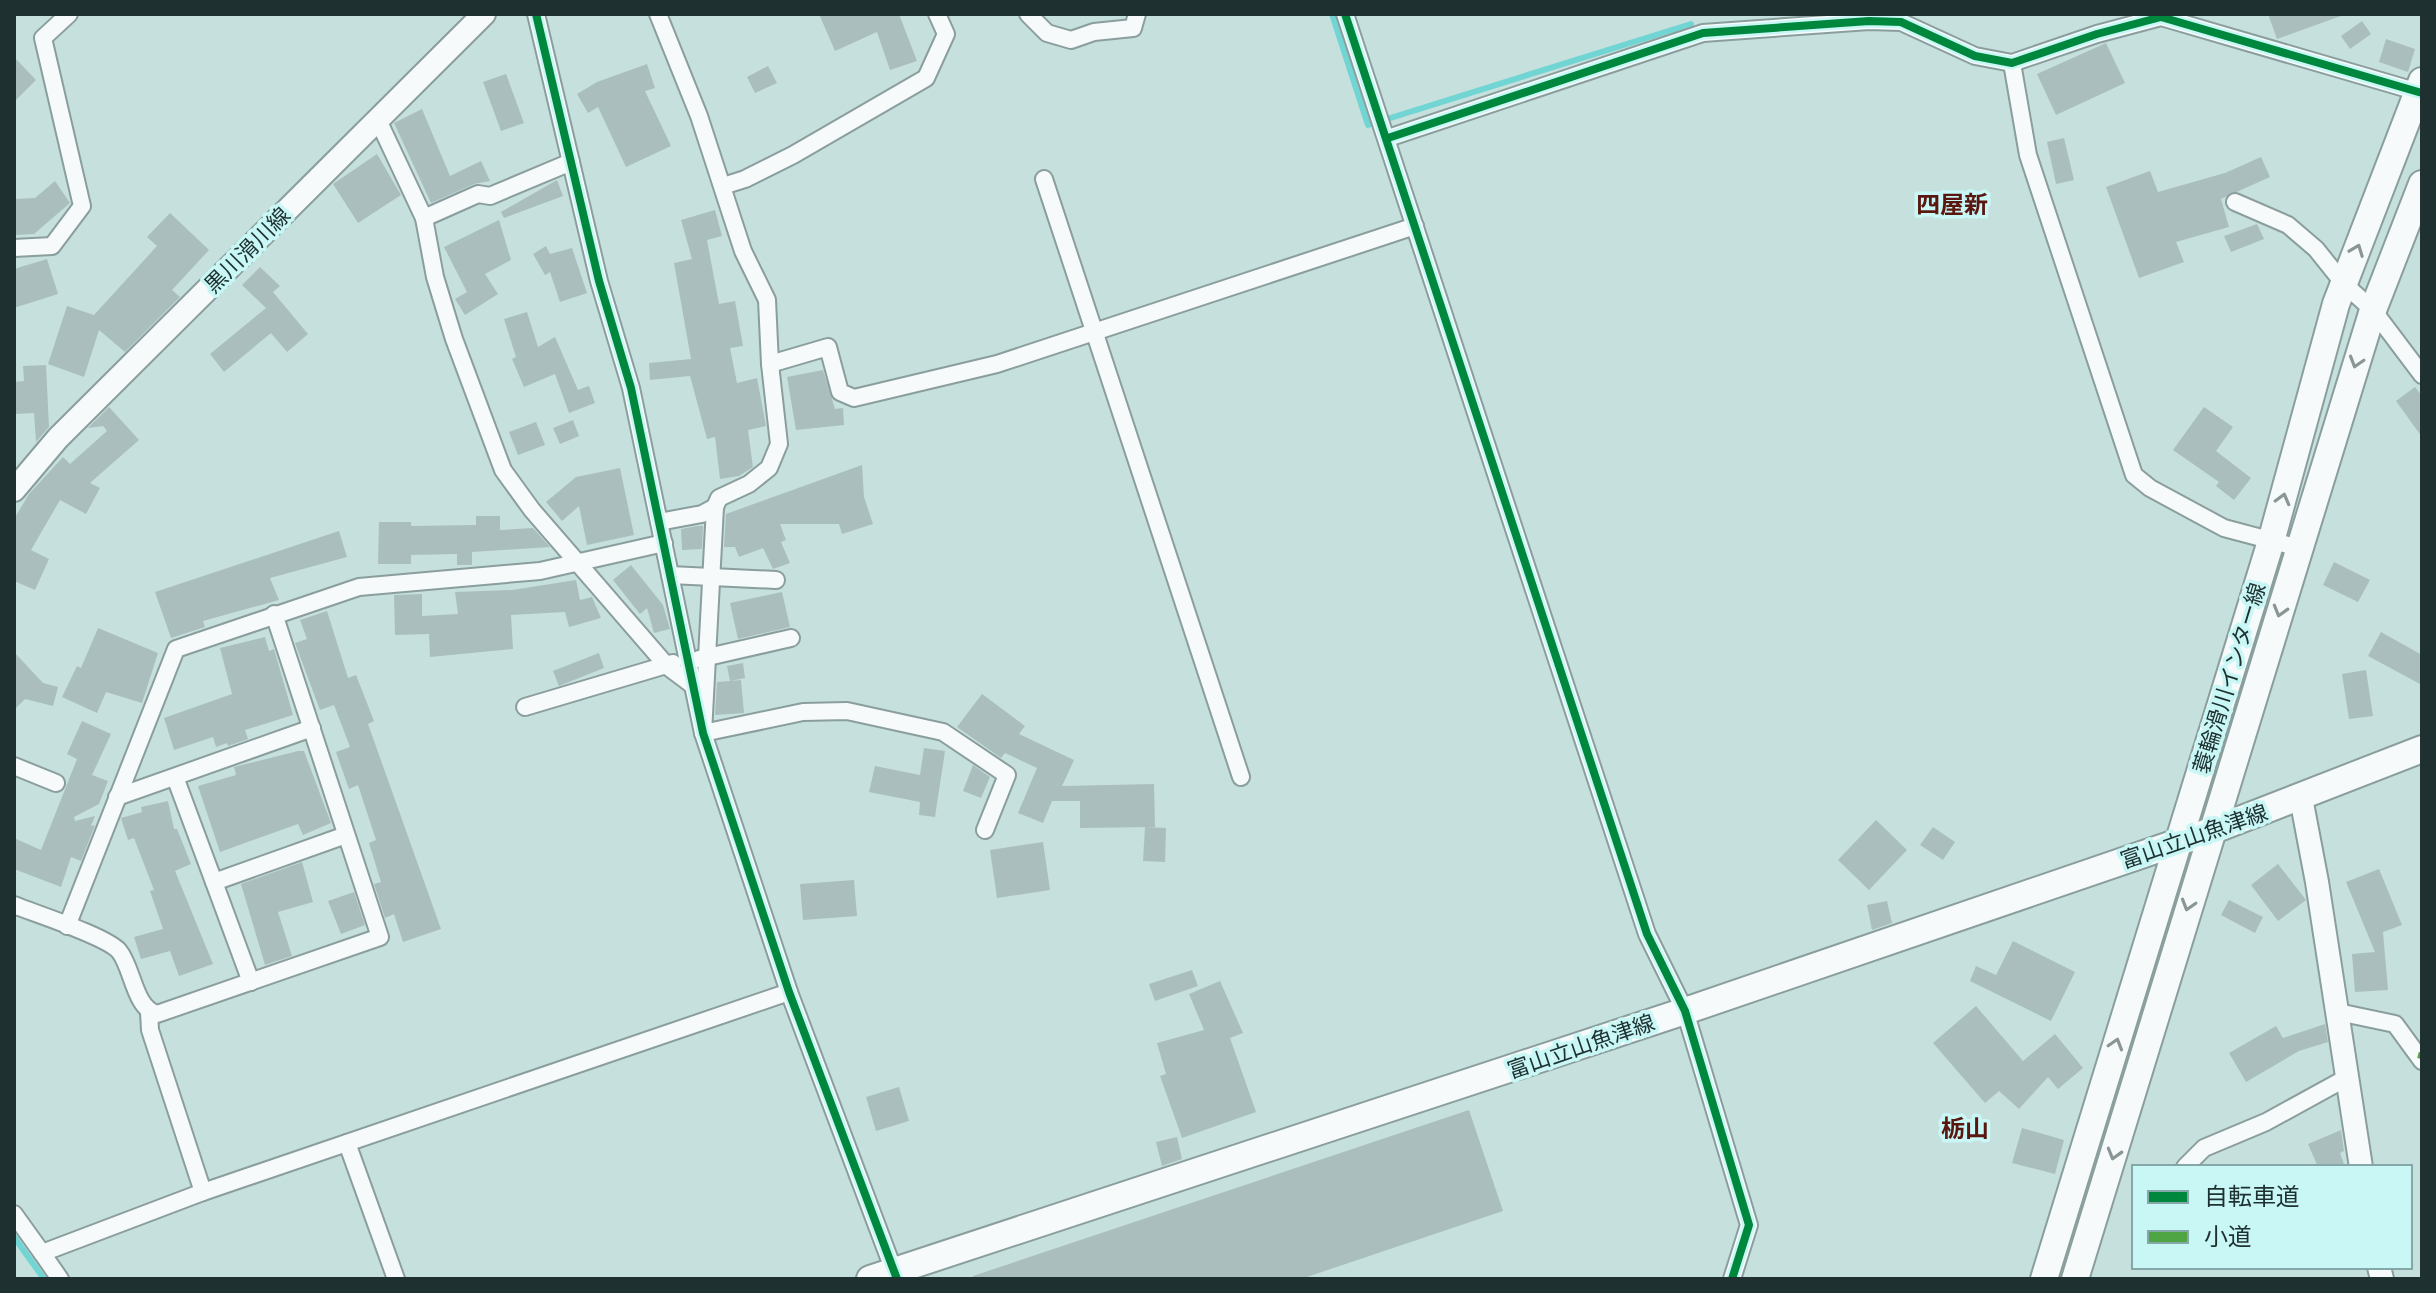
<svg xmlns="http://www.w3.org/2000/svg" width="2436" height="1293" font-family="Manrope,'Noto Sans JP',sans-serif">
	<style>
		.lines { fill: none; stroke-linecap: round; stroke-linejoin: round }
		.stream { stroke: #71d5d3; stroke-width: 6 }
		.building { fill: #aabebd }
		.street-casing { stroke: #8a9e9d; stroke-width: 20 }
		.secondary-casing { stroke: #8a9e9d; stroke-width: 26 }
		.primary-casing { stroke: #8a9e9d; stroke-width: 30 }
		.street { stroke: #f6fafa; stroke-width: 16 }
		.secondary { stroke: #f6fafa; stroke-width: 22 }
		.primary { stroke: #f6fafa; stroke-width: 26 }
		.quiet { stroke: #4fa444; stroke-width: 6; stroke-dasharray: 12 6; stroke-linecap: butt }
		.cycleway-casing { stroke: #c8f7f6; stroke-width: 13 }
		.cycleway { stroke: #00873e; stroke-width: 8 }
		.oneway { stroke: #8a9595 }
		.labels { text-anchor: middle; stroke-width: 7; stroke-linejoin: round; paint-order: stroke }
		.street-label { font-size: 22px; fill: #1e3030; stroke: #c8f7f6 }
		.neighbourhood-label { font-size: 24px; font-weight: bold; fill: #5a170f; stroke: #c8f7f6 }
	</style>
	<rect width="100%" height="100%" fill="#c6e0de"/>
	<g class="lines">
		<!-- stream -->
		<g class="stream">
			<path d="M1332,14L1368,125L1691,24"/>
			<path d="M14,1237L44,1279"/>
		</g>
	</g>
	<!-- building -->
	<g class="building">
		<path d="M819,14H899L917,61L890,70L877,32L835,51Z"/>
		<path d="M2268,14H2340L2341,16L2277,39Z"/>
		<path d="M2362,21L2371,34L2350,49L2341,36Z"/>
		<path d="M2386,39L2415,49L2408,72L2379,62Z"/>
		<path d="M2106,43L2125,83L2056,115L2037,74Z"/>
		<path d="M14,57L36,80L14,102Z"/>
		<path d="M647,64L655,88L645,91L671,146L626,167L598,107L588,113L577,94L597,82Z"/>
		<path d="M768,66L777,83L755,93L747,77Z"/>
		<path d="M506,74L524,123L501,131L483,82Z"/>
		<path d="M422,109L450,176L481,161L490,181L474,184L431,203L394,123Z"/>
		<path d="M2064,138L2074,180L2056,184L2047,142Z"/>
		<path d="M377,154L401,195L358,223L333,184Z"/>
		<path d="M2261,157L2270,177L2221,199L2229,227L2176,242L2184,262L2139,278L2106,187L2150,171L2158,192L2225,173Z"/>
		<path d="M557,180L563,196L504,218L501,212Z"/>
		<path d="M55,181L70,203L34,234L14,235V199L35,198Z"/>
		<path d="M715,210L722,236L707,240L719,304L735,301L743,346L730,348L737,383L757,378L766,426L748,430L753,467L739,476L720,479L715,437L707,439L690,376L650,380L649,363L691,359L674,263L692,259L681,220Z"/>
		<path d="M170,213L209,250L172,290L180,297L125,352L99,330L84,377L48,364L67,306L94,315L157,246L147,237Z"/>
		<path d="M499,220L511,260L485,274L498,294L465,315L455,299L467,292L444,247Z"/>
		<path d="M2257,224L2264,239L2231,252L2224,236Z"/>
		<path d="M546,246L550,254L572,248L587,293L560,302L550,272L545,275L533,254Z"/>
		<path d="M47,259L58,294L14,308V269Z"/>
		<path d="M260,267L280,286L273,292L308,334L287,352L271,333L224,372L210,354L266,308L242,285Z"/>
		<path d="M527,312L538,347L555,337L578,390L589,386L595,403L569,413L555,374L524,387L512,359L516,357L504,319Z"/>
		<path d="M46,365L49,427L36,442L34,413L14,414V382L24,381L23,366Z"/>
		<path d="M823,370L835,409L843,408L844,425L796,430L787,377Z"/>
		<path d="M2415,387L2422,396V437L2396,401Z"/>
		<path d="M109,407L139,440L90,483L100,488L86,514L60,500L31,550L49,559L35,590L14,581V519L29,494L63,457L70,464L107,431L103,426L88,428Z"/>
		<path d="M2204,407L2233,427L2216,451L2251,478L2234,500L2216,486L2219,482L2173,450Z"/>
		<path d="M573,420L579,436L560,444L553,428Z"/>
		<path d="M536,422L545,445L518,455L509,432Z"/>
		<path d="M862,465L864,497L873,524L842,534L839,524H780L786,540L781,542L790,563L773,569L763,548L739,557L735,547H724L726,514Z"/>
		<path d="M620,468L634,535L587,545L579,506L562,521L546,502L576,477Z"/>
		<path d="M476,516H500V530L533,528L550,547L472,552V565H457V554L411,555V564H378L379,522H411V526L476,525Z"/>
		<path d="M697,526H703L702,549L682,550L681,529Z"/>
		<path d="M339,531L347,557L270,578L279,600L203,621L205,627L171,638L155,592Z"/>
		<path d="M2334,562L2370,580L2358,602L2323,585Z"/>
		<path d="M631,565L663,605L670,629L654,633L647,608L640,614L613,580Z"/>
		<path d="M576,580L580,600L592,597L601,618L569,627L565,612L511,615L513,649L430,657L429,634L395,635L394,595L422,594V616L458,614L455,592L512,590Z"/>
		<path d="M782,592L790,627L738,639L730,603Z"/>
		<path d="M327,611L348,678L356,675L374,721L368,724L441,929L403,942L394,914L385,918L374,884L381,882L369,843L376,840L358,785L349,789L336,752L350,747L334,705L320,710L295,643L307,639L300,620Z"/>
		<path d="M98,628L158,653L142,703L106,692L97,713L62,697L77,666L81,668Z"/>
		<path d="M2381,632L2422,655V685L2368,656Z"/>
		<path d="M265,637L269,651L274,649L293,715L245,730L248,739L228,746L227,743L216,747L213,737L174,750L164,718L232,694L220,648Z"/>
		<path d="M14,652L43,683L58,687L53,706L25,699L14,710Z"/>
		<path d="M599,653L604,668L559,686L553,671Z"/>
		<path d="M743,663L745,678L730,681L741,680L744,713L715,715L717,682L730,681L727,666Z"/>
		<path d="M2366,670L2373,716L2349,719L2342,674Z"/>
		<path d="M982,694L1025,726L1019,734L1074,760L1062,786L1154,784L1155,827L1080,828V801H1052L1043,823L1018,813L1037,768L1005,753L1001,758L957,727Z"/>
		<path d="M82,721L111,734L92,775L108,781L99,804L74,817L75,821L95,816L91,826L95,825L81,861L71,857L61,887L14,869V838L41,850L77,759L67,754Z"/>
		<path d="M924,748L945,751L935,817L919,815L920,802L869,792L875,766L920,775Z"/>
		<path d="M298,751H304L331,823L303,835L298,824L220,852L198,786L236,775L234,767Z"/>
		<path d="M973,765L990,777L981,798L963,791Z"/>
		<path d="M168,801L174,829H177L191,864L175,871L213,964L179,976L170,951L141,959L134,937L163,929L150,891L154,890L134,838L128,840L121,818L142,812L141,807Z"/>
		<path d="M1876,820L1907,850L1869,890L1838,860Z"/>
		<path d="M1145,827L1166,828L1165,862L1143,861Z"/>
		<path d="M1933,827L1955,842L1943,860L1920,845Z"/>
		<path d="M1043,842L1050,890L997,898L990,850Z"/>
		<path d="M302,862L313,902L278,912L292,956L265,965L241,884Z"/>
		<path d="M2278,864L2306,900L2278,921L2251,885Z"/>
		<path d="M2379,869L2402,925L2383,932L2388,990L2355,992L2352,954L2375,952L2346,882Z"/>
		<path d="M854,880L857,916L803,920L800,884Z"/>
		<path d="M354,892L365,925L341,934L328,901Z"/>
		<path d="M2229,900L2263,917L2255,933L2221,915Z"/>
		<path d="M1887,901L1892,923L1872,930L1867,905Z"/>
		<path d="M2013,941L2075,972L2051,1021L1970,981L1976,966L1996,975Z"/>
		<path d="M1192,970L1198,986L1155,1001L1149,984Z"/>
		<path d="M1220,981L1243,1033L1230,1038L1256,1112L1182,1138L1160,1076L1166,1074L1157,1043L1204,1030L1189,994Z"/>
		<path d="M1976,1006L2023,1061L2055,1034L2083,1068L2058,1089L2048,1077L2019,1109L1999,1091L1985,1103L1933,1043Z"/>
		<path d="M2325,1024L2328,1042L2299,1051L2246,1082L2229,1053L2276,1026L2283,1038Z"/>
		<path d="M899,1087L909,1121L876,1131L866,1097Z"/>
		<path d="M1469,1110L1503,1211L1301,1279H973V1276Z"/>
		<path d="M2022,1128L2064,1140L2055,1174L2012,1163Z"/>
		<path d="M2341,1130L2344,1151L2340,1153L2345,1167H2318L2308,1144Z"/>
		<path d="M1177,1137L1182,1159L1162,1166L1156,1142Z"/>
	</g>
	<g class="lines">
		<!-- street casing -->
		<g class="street-casing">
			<g id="street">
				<path d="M536,14L599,281L631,388L703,733L789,992L897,1279"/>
				<path d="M658,14L699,116L743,251L767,300L770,364"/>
				<path d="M1028,14L1047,33L1071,40L1094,32L1133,28L1137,14"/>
				<path d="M1345,14L1647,934L1685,1011L1749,1225L1732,1279"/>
				<path d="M2012,63L2028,155L2134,475L2150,488L2224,528L2299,548"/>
				<path d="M378,120L424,218"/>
				<path d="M1388,138L1703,33L1869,21L1901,22L1975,56L2012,63L2097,34L2161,17L2422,93"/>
				<path d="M571,162L490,196L478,194L424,218L435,277L454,339L503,470L532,510L667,666L691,684"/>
				<path d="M1044,179L1241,777"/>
				<path d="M723,186L745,179L793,155L926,78L946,34L937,14"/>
				<path d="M2235,202L2288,225L2316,249L2344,284L2373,310L2422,375"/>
				<path d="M14,248L52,246L82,206L43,38L69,14"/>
				<path d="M715,507L703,733L803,712L847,711L943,732L1007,775L985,830"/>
				<path d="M659,522L702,514L715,507L719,498L749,484L769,468L779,444L770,364L828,347L840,392L854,398L997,364L1415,226"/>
				<path d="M670,575L776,580"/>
				<path d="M699,659L791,638"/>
				<path d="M525,707L673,663"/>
				<path d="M14,766L56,783"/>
				<path d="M175,777L214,882L346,835"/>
				<path d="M117,797L312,728"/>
				<path d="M214,882L251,982"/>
				<path d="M14,905C36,914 106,936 119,951C133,968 134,1008 157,1014L380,937L274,614"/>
				<path d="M67,926L176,649L359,587L540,571L664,543"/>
				<path d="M149,1012L150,1030L203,1192L789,992"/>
				<path d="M2338,1012L2395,1024L2422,1061"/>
				<path d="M347,1143L396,1279"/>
				<path d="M2185,1167L2204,1148L2266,1122L2348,1077"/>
				<path d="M14,1214L42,1253L203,1192"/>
				<path d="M42,1253L60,1279"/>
			</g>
		</g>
		<!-- secondary casing -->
		<g class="secondary-casing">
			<g id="secondary">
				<path d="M14,490L58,438L484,14"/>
				<path d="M2301,798L2317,882L2361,1167"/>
				<path d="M2379,1267L2382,1279"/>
			</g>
		</g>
		<!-- primary casing -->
		<g class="primary-casing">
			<g id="primary">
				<path d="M870,1279L1685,1011L2211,831L2422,749"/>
				<path d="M2044,1279L2272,538L2336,304L2422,81"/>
				<path d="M2075,1279L2373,310L2422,184"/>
			</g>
		</g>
		<!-- street -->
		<use href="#street" class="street"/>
		<!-- secondary -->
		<use href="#secondary" class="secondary"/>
		<!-- primary -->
		<use href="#primary" class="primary"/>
		<!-- quiet -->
		<path class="quiet" d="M2418,1055L2422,1056"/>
		<!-- cycleway casing -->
		<g class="cycleway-casing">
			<g id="cycleway">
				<path d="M536,14L599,281L631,388L703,733L789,992L897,1279"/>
				<path d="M1345,14L1647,934L1685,1011L1749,1225L1732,1279"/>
				<path d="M1388,138L1703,33L1869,21L1901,22L1975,56L2012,63L2097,34L2161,17L2422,93"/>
			</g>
		</g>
		<!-- cycleway -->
		<use href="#cycleway" class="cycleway"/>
	</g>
	<!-- one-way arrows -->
	<defs><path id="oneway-chevron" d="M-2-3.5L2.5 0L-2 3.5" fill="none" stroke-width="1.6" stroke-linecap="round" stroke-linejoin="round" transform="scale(2)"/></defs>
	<g class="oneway">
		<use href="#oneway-chevron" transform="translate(2357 250) rotate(-69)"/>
		<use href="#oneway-chevron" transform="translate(2356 362) rotate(107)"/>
		<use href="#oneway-chevron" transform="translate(2283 499) rotate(-75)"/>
		<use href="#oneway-chevron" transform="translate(2280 611) rotate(106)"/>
		<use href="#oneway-chevron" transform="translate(2188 905) rotate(107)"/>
		<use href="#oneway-chevron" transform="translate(2116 1044) rotate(-73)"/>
		<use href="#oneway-chevron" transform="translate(2114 1154) rotate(106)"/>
	</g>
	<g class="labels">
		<!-- street labels -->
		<g class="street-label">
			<text transform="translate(247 250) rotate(-45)" y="8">黒川滑川線</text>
			<text transform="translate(2229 678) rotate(-73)" y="8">蓑輪滑川インター線</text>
			<text transform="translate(2194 836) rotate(-19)" y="8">富山立山魚津線</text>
			<text transform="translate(1581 1046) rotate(-19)" y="8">富山立山魚津線</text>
		</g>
		<!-- neighbourhood labels -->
		<g class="neighbourhood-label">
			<text x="1952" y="213">四屋新</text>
			<text x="1965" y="1137">栃山</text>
		</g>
	</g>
	<!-- border -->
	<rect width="2436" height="1293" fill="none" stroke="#1e3030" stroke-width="32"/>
	<!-- legend -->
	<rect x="2132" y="1165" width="280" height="104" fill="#c8f7f6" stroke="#84a7a7" stroke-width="2"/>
	<rect x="2148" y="1191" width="40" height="12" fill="#00873e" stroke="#84a7a7" stroke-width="2"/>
	<text x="2204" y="1205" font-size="24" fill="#1e3030">自転車道</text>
	<rect x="2148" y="1231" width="40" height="12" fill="#4fa444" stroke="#84a7a7" stroke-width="2"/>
	<text x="2204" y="1245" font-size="24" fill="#1e3030">小道</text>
</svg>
